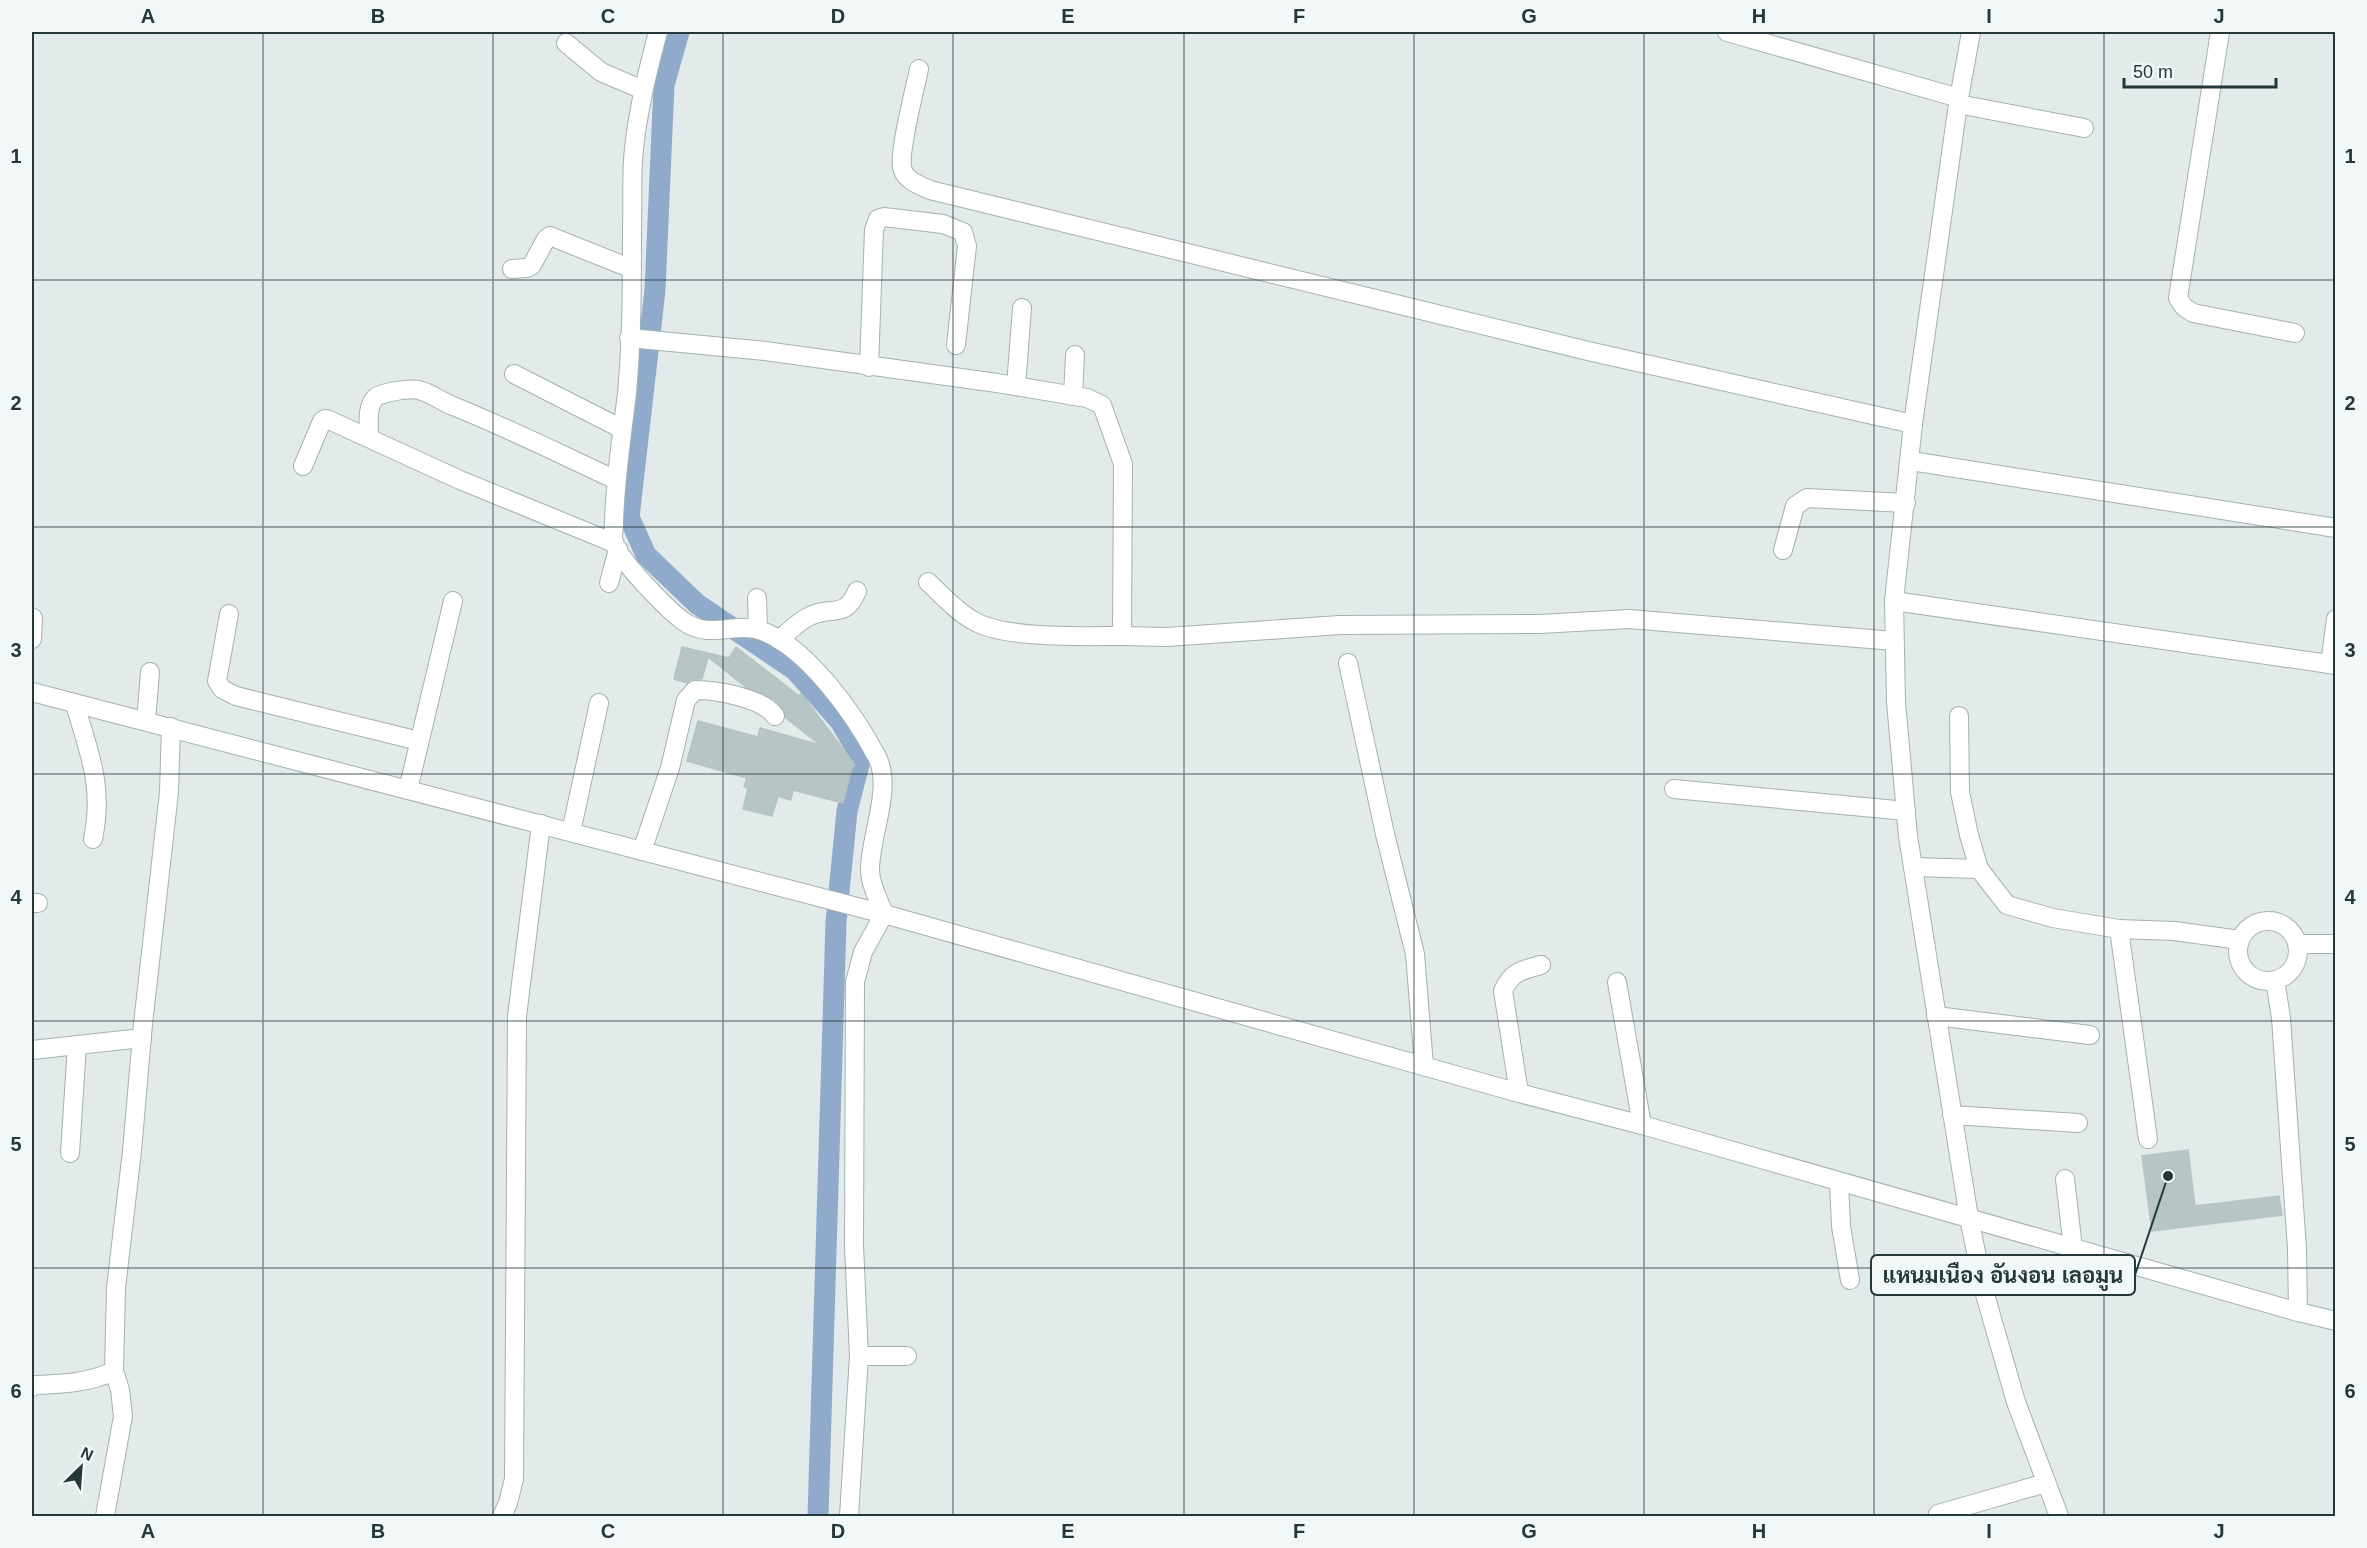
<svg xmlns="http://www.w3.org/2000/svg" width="2367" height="1548" font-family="Arial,Sarabun,sans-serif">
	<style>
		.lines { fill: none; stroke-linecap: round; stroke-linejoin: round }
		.canal { stroke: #8faaca; stroke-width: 21 }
		.building { fill: #b7c5c4; stroke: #b5c3c3; stroke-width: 1.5 }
		.minor-casing { stroke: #a5b1b1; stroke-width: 20 }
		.minor { stroke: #fff; stroke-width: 18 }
		.grid { fill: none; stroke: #243739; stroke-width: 1.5; stroke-opacity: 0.55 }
		.leader { fill: none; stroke: #243739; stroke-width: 2 }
		.callout-dot { fill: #243739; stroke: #f2f7f7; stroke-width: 2 }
		.callout { fill: #f2f7f7; stroke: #243739; stroke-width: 2 }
		.callout-label { font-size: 22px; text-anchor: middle; font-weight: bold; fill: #243739 }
		.neatline { fill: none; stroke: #243739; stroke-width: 2 }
		.grid-label { font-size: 20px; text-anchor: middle; font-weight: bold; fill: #243739 }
	</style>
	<rect width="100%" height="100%" fill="#e2eaea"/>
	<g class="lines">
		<!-- canal -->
		<path class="canal" d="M679,32L664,85L655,290L629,517L646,555L697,604L795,670L840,721L861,757L847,811L836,922L818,1516"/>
	</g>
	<!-- building -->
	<g class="building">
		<path d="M682,647L729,658L736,647L799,696L801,693L855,765L852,768L843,803L793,790L791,800L778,796L772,816L743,809L748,788L744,787L747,778L687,761L698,721L758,737L760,728L820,745L786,718L783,709L775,700L746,687L708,657L702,679H691L687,683L674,679Z"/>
		<path d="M2188,1150L2195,1206L2279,1196L2282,1215L2152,1231L2142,1156Z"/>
	</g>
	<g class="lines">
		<!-- minor casing -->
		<g class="minor-casing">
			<g id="minor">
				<path d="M658,32C648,70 638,109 634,149C631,174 633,201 632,227C632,282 632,338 627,393C622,436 615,479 614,523C614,529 612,538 614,543C620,561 667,609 683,621C709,640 734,622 759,630C806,645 855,715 877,757C893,788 870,835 870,870C870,885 879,900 884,914L863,952L855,982L854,1245L859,1356L849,1516"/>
				<path d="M1727,32L1959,98"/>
				<path d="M1971,32L1958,104L1913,424L1894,601L1896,702L1908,836L1969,1218L1984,1291L2016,1402L2059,1516"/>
				<path d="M2220,32L2178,298L2184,307L2193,313L2295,333"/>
				<path d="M566,43L601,72L643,90"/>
				<path d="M919,69C915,89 899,150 902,167C904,180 919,185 930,190L1588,351L1913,424"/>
				<path d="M1958,104L2084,128"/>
				<path d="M512,269L527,268L532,265L546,239L550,236L632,269"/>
				<path d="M629,338L765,351L997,383L1087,398L1102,405L1123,464L1122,636L1167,637L1340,625L1540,624L1629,619L1894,641"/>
				<path d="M869,367L874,230L878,219L884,217L943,224L963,232L967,246L956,345"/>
				<path d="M514,374L622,429"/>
				<path d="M1016,386L1022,308"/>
				<path d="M1073,396L1075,355"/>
				<path d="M369,438C369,427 366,407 375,398C381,392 411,388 419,390C431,393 442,402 453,406C508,428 562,455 616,480"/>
				<path d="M1911,461L2336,528"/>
				<path d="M303,466L322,421L325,419L329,420L460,480L614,543"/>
				<path d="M1783,550L1795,506L1807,498L1906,503"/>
				<path d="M928,582C942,595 957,612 974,621C1004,639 1085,636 1122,636"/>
				<path d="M609,583L618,549"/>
				<path d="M757,598L758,630"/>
				<path d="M1894,601L2336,665"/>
				<path d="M229,614L217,681L222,689L236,696L419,741"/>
				<path d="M32,639L33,618"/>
				<path d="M779,640C788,632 799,621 810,616C832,605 845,620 857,591"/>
				<path d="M1348,663L1385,834L1415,954L1424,1066"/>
				<path d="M2330,664L2336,619"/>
				<path d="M32,692L884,914L1519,1093L1642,1125L2298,1312L2336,1321"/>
				<path d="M75,704C89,754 104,785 93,839"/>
				<path d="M1959,716L1960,792L1969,835L1979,869L2007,905L2053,918L2119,929L2174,931L2240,940"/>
				<path d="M146,721L150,672"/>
				<path d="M1674,789L1906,811"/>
				<path d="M408,790L453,601"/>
				<path d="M571,832L599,703"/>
				<path d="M642,851L670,768L686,700L695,690C716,690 763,698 775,716"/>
				<path d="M1913,867L1979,869"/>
				<path d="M32,903H38"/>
				<circle cx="2268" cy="951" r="30"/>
				<path d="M2119,929L2148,1139"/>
				<path d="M2298,944H2336"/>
				<path d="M2275,980L2281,1018L2297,1249L2298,1312"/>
				<path d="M1617,982L1642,1125"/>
				<path d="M1936,1016L2090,1035"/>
				<path d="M32,1050L142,1038"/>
				<path d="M1519,1093L1503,991C1511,972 1522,970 1541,965"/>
				<path d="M1952,1115L2078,1123"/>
				<path d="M70,1153L77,1045"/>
				<path d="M2065,1179L2073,1248"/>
				<path d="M1839,1182L1841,1226L1850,1280"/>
				<path d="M859,1356H907"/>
				<path d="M32,1387L35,1385C63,1384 88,1383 114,1371L116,1288L132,1151L143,1024L169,792L171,727"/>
				<path d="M1938,1514L2046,1483"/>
				<path d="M105,1516L123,1416L120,1390L114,1371"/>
				<path d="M502,1516L508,1503L514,1479L517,1016L541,824"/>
			</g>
		</g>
		<!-- minor -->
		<use href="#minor" class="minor"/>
	</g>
	<!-- grid -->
	<path class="grid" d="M263,32V1516M493,32V1516M723,32V1516M953,32V1516M1184,32V1516M1414,32V1516M1644,32V1516M1874,32V1516M2104,32V1516M32,280H2336M32,527H2336M32,774H2336M32,1021H2336M32,1268H2336"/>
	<!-- callouts -->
	<path class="leader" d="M2168 1176L2135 1275"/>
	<circle class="callout-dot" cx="2168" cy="1176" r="6"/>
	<rect class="callout" x="1871" y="1255" width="264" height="40" rx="6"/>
	<g class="callout-label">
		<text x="2003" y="1283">แหนมเนือง อันงอน เลอมูน</text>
	</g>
	<!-- border -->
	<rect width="2367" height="1548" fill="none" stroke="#f2f7f7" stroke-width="66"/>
	<!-- north arrow -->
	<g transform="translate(81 1467) rotate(25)" stroke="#f2f7f7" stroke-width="4.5" paint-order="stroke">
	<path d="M0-4.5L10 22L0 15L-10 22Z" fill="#243739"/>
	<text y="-9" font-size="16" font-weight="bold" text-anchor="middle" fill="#243739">N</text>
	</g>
	<!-- scale -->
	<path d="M2124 78v9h152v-9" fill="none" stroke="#243739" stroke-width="3"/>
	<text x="2133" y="78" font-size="18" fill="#243739" stroke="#f2f7f7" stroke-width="4.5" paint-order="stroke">50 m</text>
	<rect x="33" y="33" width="2301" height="1482" class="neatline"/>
	<g class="grid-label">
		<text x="148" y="23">A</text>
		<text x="378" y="23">B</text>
		<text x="608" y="23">C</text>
		<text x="838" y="23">D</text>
		<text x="1068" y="23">E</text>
		<text x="1299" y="23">F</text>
		<text x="1529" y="23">G</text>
		<text x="1759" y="23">H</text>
		<text x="1989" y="23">I</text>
		<text x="2219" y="23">J</text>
		<text x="16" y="163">1</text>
		<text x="2350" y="163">1</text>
		<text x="16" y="410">2</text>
		<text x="2350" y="410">2</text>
		<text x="16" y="657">3</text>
		<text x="2350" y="657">3</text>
		<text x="16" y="904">4</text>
		<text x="2350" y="904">4</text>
		<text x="16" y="1151">5</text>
		<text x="2350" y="1151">5</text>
		<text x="16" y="1398">6</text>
		<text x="2350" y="1398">6</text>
		<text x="148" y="1538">A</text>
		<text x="378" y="1538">B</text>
		<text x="608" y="1538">C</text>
		<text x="838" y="1538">D</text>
		<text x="1068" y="1538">E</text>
		<text x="1299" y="1538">F</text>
		<text x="1529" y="1538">G</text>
		<text x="1759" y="1538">H</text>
		<text x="1989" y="1538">I</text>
		<text x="2219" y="1538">J</text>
	</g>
</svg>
